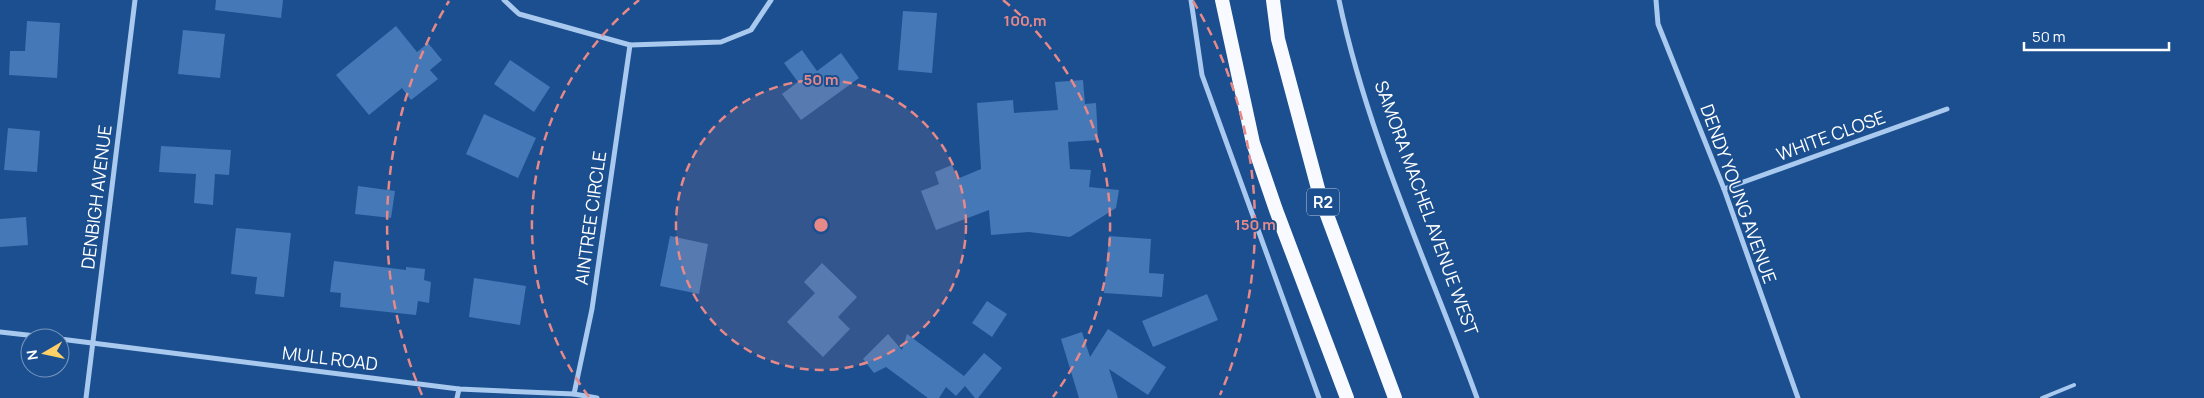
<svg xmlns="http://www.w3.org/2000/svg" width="2204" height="398" font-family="Manrope,sans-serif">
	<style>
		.building { fill: #4478b7 }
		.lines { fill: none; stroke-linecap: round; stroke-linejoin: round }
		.service { stroke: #a9c9ee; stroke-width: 4 }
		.minor { stroke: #a9c9ee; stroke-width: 5 }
		.trunk { stroke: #f8faff; stroke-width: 14 }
		.ring { fill: none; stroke: #e88989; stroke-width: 2.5; stroke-dasharray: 9 6 }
		.labels { text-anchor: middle; stroke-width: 4; stroke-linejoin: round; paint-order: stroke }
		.shield { fill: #1b4f8f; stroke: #bbcadd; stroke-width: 1 }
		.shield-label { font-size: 16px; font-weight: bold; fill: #fff }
		.street-label { font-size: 18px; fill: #fff; stroke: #1b4f8f }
		.centre { fill: #e88989; stroke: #1b4f8f; stroke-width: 2.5 }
		.ring-label { font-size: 15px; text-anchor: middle; font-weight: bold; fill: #e88989; stroke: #1b4f8f; stroke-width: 4; stroke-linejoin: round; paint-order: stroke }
	</style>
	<rect width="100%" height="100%" fill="#1b4f8f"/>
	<!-- building -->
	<g class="building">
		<path d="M216,0H283L281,18L215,10Z"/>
		<path d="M903,11L937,13L932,73L898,70Z"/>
		<path d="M27,21L60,23L57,78L9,75L10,51H25Z"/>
		<path d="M396,26L417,52L428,43L442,60L430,70L438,79L411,100L402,88L369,115L336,75Z"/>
		<path d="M183,30L225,34L220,78L178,74Z"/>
		<path d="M802,50L817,71L841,53L859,78L801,120L782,94L798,82L784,63Z"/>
		<path d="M510,60L550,87L534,112L494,84Z"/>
		<path d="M1083,80L1085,104L1096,103L1098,140L1068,142L1070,169L1091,170L1089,187L1119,190L1116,208L1070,237L1029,232L991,235L989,210L936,230L921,191L939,184L935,172L952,165L957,179L981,169L977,103L1013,100L1014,113L1058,110L1055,82Z"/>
		<path d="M484,114L536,138L518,178L466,154Z"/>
		<path d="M8,128L40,131L37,172L4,170Z"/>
		<path d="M161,146L231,150L229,175L215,174L213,205L194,203L196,174L159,172Z"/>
		<path d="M358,186L395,191L391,218L355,214Z"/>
		<path d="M26,217L28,245L0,247V219Z"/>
		<path d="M236,228L291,233L284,297L255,294L257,277L231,274Z"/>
		<path d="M670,236L708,244L699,294L660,286Z"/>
		<path d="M1109,236L1151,239L1149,273L1164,274L1162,297L1104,293Z"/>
		<path d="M334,261L406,270V267L425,269L424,280L431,282L429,303L418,301L416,315L340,307L341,293L330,292Z"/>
		<path d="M822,263L857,297L838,317L850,329L823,357L787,322L815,293L804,282Z"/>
		<path d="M474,278L526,286L520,325L469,317Z"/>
		<path d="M1207,294L1218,320L1153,347L1142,321Z"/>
		<path d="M987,301L1007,314L992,337L972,323Z"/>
		<path d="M1108,329L1166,367L1148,395L1109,369L1118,398H1079L1061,339L1082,332L1090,357Z"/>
		<path d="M888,334L902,350L907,334L964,376L984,353L1002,368L978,398H975L965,386L956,396L946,387L939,398H928L886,367L874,373L863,359Z"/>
	</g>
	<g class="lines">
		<!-- service -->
		<path class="service" d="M2042,398L2074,385"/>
		<!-- minor -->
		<g class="minor">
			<path d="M504,0L519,14L630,45L721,42L751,30L771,0"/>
			<path d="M1191,0L1202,75L1319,398"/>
			<path d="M1339,0C1368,138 1429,266 1477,398"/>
			<path d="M1656,0L1658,24L1724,189L1798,398"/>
			<path d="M1724,189L1947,109"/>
			<path d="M0,332L54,338"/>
			<path d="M60,339L459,389L574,394L597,398"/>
			<path d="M574,394L592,309L630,45"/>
			<path d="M86,398L135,0"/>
			<path d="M457,398L459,389"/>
		</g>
		<!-- trunk -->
		<g class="trunk">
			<path d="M1222,0L1253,143L1276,210L1347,398"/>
			<path d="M1273,0L1278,39L1320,196L1395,398"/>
		</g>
	</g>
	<!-- distance rings -->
	<circle cx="821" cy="225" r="145" fill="#e88989" fill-opacity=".12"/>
	<g class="ring">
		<circle cx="821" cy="225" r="145"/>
		<path d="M589 397A289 289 0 0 1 639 0M1003 0A289 289 0 0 1 1053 397"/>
		<path d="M422 395A434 434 0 0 1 449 1M1193 1A434 434 0 0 1 1220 395"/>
	</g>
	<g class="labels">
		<!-- shield labels -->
		<rect class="shield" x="1307" y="188.5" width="32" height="27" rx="4"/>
		<g class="shield-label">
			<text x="1323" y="208">R2</text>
		</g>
		<!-- street labels -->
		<g class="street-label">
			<text transform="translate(1831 136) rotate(-20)" y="6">WHITE CLOSE</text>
			<text transform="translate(1738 194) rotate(70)" y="6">DENDY YOUNG AVENUE</text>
			<text transform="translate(97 197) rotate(-83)" y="6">DENBIGH AVENUE</text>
			<text transform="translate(1426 208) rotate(70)" y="6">SAMORA MACHEL AVENUE WEST</text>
			<text transform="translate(591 218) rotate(-82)" y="6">AINTREE CIRCLE</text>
			<text transform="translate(330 359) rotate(7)" y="6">MULL ROAD</text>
		</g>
	</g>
	<circle cx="821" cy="225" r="8" class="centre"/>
	<g class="ring-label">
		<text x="1025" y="26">100 m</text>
		<text x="821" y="85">50 m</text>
		<text x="1255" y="230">150 m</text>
	</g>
	<!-- north arrow -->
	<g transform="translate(45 353) rotate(261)"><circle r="24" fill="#1b4f8f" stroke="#7695bc"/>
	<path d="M0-4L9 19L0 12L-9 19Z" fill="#ffd166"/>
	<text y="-8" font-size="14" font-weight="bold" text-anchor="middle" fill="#ffffff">N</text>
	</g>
	<!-- scale -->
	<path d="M2024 42v8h145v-8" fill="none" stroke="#ffffff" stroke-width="2.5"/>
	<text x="2032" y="42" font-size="15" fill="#ffffff" stroke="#1b4f8f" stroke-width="4" paint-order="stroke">50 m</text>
</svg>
